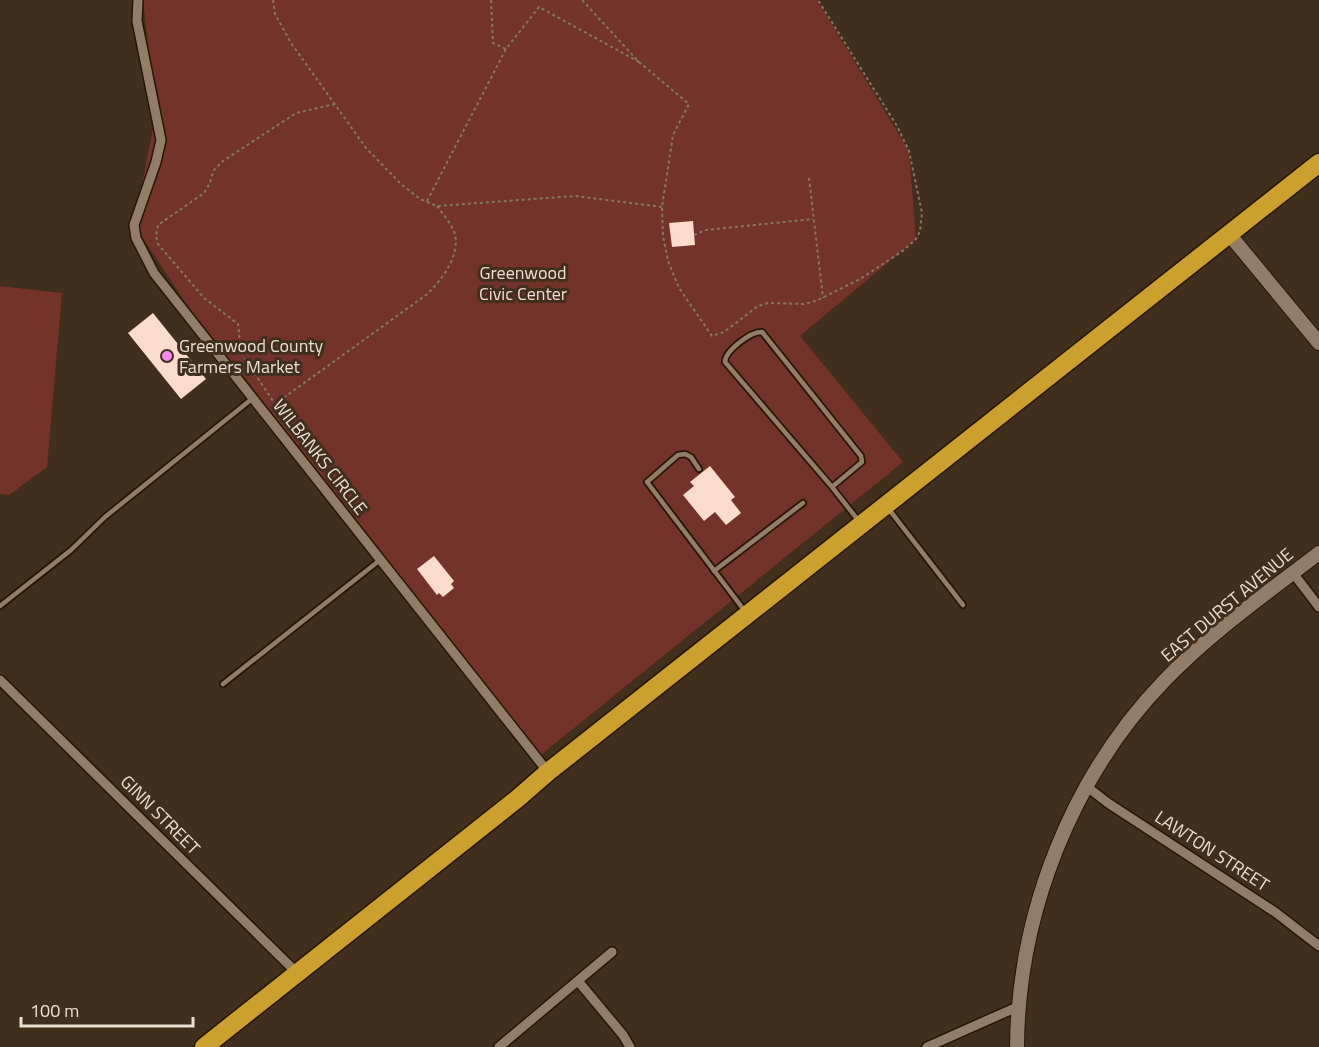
<svg xmlns="http://www.w3.org/2000/svg" width="1319" height="1047" font-family="'Titillium Web',sans-serif">
	<style>
		.green { fill: #73322a }
		.building { fill: #fadccd }
		.lines { fill: none; stroke-linecap: round; stroke-linejoin: round }
		.lane-casing { stroke: #261705; stroke-width: 8 }
		.street-casing { stroke: #261705; stroke-width: 12 }
		.secondary-casing { stroke: #261705; stroke-width: 16 }
		.highway-casing { stroke: #261705; stroke-width: 21 }
		.path { stroke: #857767; stroke-width: 2; stroke-dasharray: 3 3; stroke-linecap: butt }
		.lane { stroke: #917d68; stroke-width: 4.5 }
		.street { stroke: #917d68; stroke-width: 9 }
		.secondary { stroke: #917d68; stroke-width: 14 }
		.highway { stroke: #cba02e; stroke-width: 18 }
		.poi-dot { fill: #f788eb; stroke: #402f1c; stroke-width: 2 }
		.labels { text-anchor: middle; stroke-width: 6; stroke-linejoin: round; paint-order: stroke }
		.park-label { font-size: 18px; fill: #f3d8d4; stroke: #402f1c }
		.poi-label { font-size: 18px; fill: #eadfd3; stroke: #402f1c; text-anchor: start }
		.street-label { font-size: 18px; fill: #eadfd3; stroke: #402f1c }
	</style>
	<rect width="100%" height="100%" fill="#402f1c"/>
	<!-- green -->
	<g class="green">
		<path d="M143,0H817L909,151L916,239L800,336L903,462L537,758L225,362L134,225L156,113Z"/>
		<path d="M0,286L62,293L47,467L9,495L0,494Z"/>
	</g>
	<!-- building -->
	<g class="building">
		<path d="M693,221L695,245L672,247L669,223Z"/>
		<path d="M153,313L206,379L181,399L128,333Z"/>
		<path d="M710,466L735,497L731,500L741,513L726,525L715,512L704,521L683,495L694,486L690,482Z"/>
		<path d="M434,556L454,581L451,584L454,588L443,597L439,593L437,595L417,569Z"/>
	</g>
	<g class="lines">
		<!-- lane casing -->
		<g class="lane-casing">
			<g id="lane">
				<path d="M699,469L691,457L685,454L678,455L647,482L744,610"/>
				<path d="M832,487L862,462L861,456L762,332C751,331 725,351 725,362L832,487L858,520"/>
				<path d="M888,508L963,605"/>
				<path d="M714,571L803,503"/>
				<path d="M0,606L71,550L105,517L253,398"/>
				<path d="M223,684L380,560"/>
			</g>
		</g>
		<!-- street casing -->
		<g class="street-casing">
			<g id="street">
				<path d="M138,0L137,21L161,140L156,162L134,225L136,238L154,273L548,772"/>
				<path d="M1293,573L1319,607"/>
				<path d="M0,680L297,973"/>
				<path d="M1086,786L1108,803L1275,912L1319,946"/>
				<path d="M578,981L623,1035L630,1047"/>
				<path d="M499,1047L612,952"/>
				<path d="M927,1047L1017,1007"/>
			</g>
		</g>
		<!-- secondary casing -->
		<g class="secondary-casing">
			<g id="secondary">
				<path d="M1229,234L1319,343"/>
				<path d="M1017,1047C1018,913 1072,776 1165,680C1211,632 1267,593 1319,553"/>
			</g>
		</g>
		<!-- highway casing -->
		<g class="highway-casing">
			<path id="highway" d="M204,1047L517,799L548,772L1319,163"/>
		</g>
		<!-- path -->
		<g class="path">
			<path d="M273,0L275,14L291,43L366,148L401,184L420,199L437,206L575,196L662,207"/>
			<path d="M491,0L493,43L506,49L539,7L639,62L582,0"/>
			<path d="M639,62L689,104L673,135L662,207L663,236L668,261L679,288L712,336L724,332L758,306L768,303L804,304L816,301L860,279L904,250L916,239L920,231L922,213L909,151L897,126L818,0"/>
			<path d="M335,104L296,113L223,161L213,171L210,183L204,193L158,225L156,236L158,244L204,298L238,324L241,353L275,404L426,295C441,281 460,257 455,234C452,225 443,214 437,206"/>
			<path d="M809,178L823,298"/>
			<path d="M427,201L506,49"/>
			<path d="M694,235L706,230L813,219"/>
		</g>
		<!-- lane -->
		<use href="#lane" class="lane"/>
		<!-- street -->
		<use href="#street" class="street"/>
		<!-- secondary -->
		<use href="#secondary" class="secondary"/>
		<!-- highway -->
		<use href="#highway" class="highway"/>
	</g>
	<!-- markers -->
	<circle class="poi-dot" cx="167" cy="356" r="6"/>
	<g class="labels">
		<!-- park labels -->
		<g class="park-label">
			<text x="523" y="279">Greenwood<tspan x="523" dy="21">Civic Center</tspan></text>
		</g>
		<!-- poi labels -->
		<g class="poi-label">
			<text x="179" y="352">Greenwood County<tspan x="179" dy="21">Farmers Market</tspan></text>
		</g>
		<!-- street labels -->
		<g class="street-label">
			<text transform="translate(320 457) rotate(52)" y="6">WILBANKS CIRCLE</text>
			<text transform="translate(1227 605) rotate(-40)" y="6">EAST DURST AVENUE</text>
			<text transform="translate(160 815) rotate(45)" y="6">GINN STREET</text>
			<text transform="translate(1212 851) rotate(33)" y="6">LAWTON STREET</text>
		</g>
	</g>
	<!-- scale -->
	<path d="M21 1017v9h172v-9" fill="none" stroke="#eadfd3" stroke-width="3"/>
	<text x="30" y="1017" font-size="18" fill="#eadfd3" stroke="#402f1c" stroke-width="4.5" paint-order="stroke">100 m</text>
</svg>
